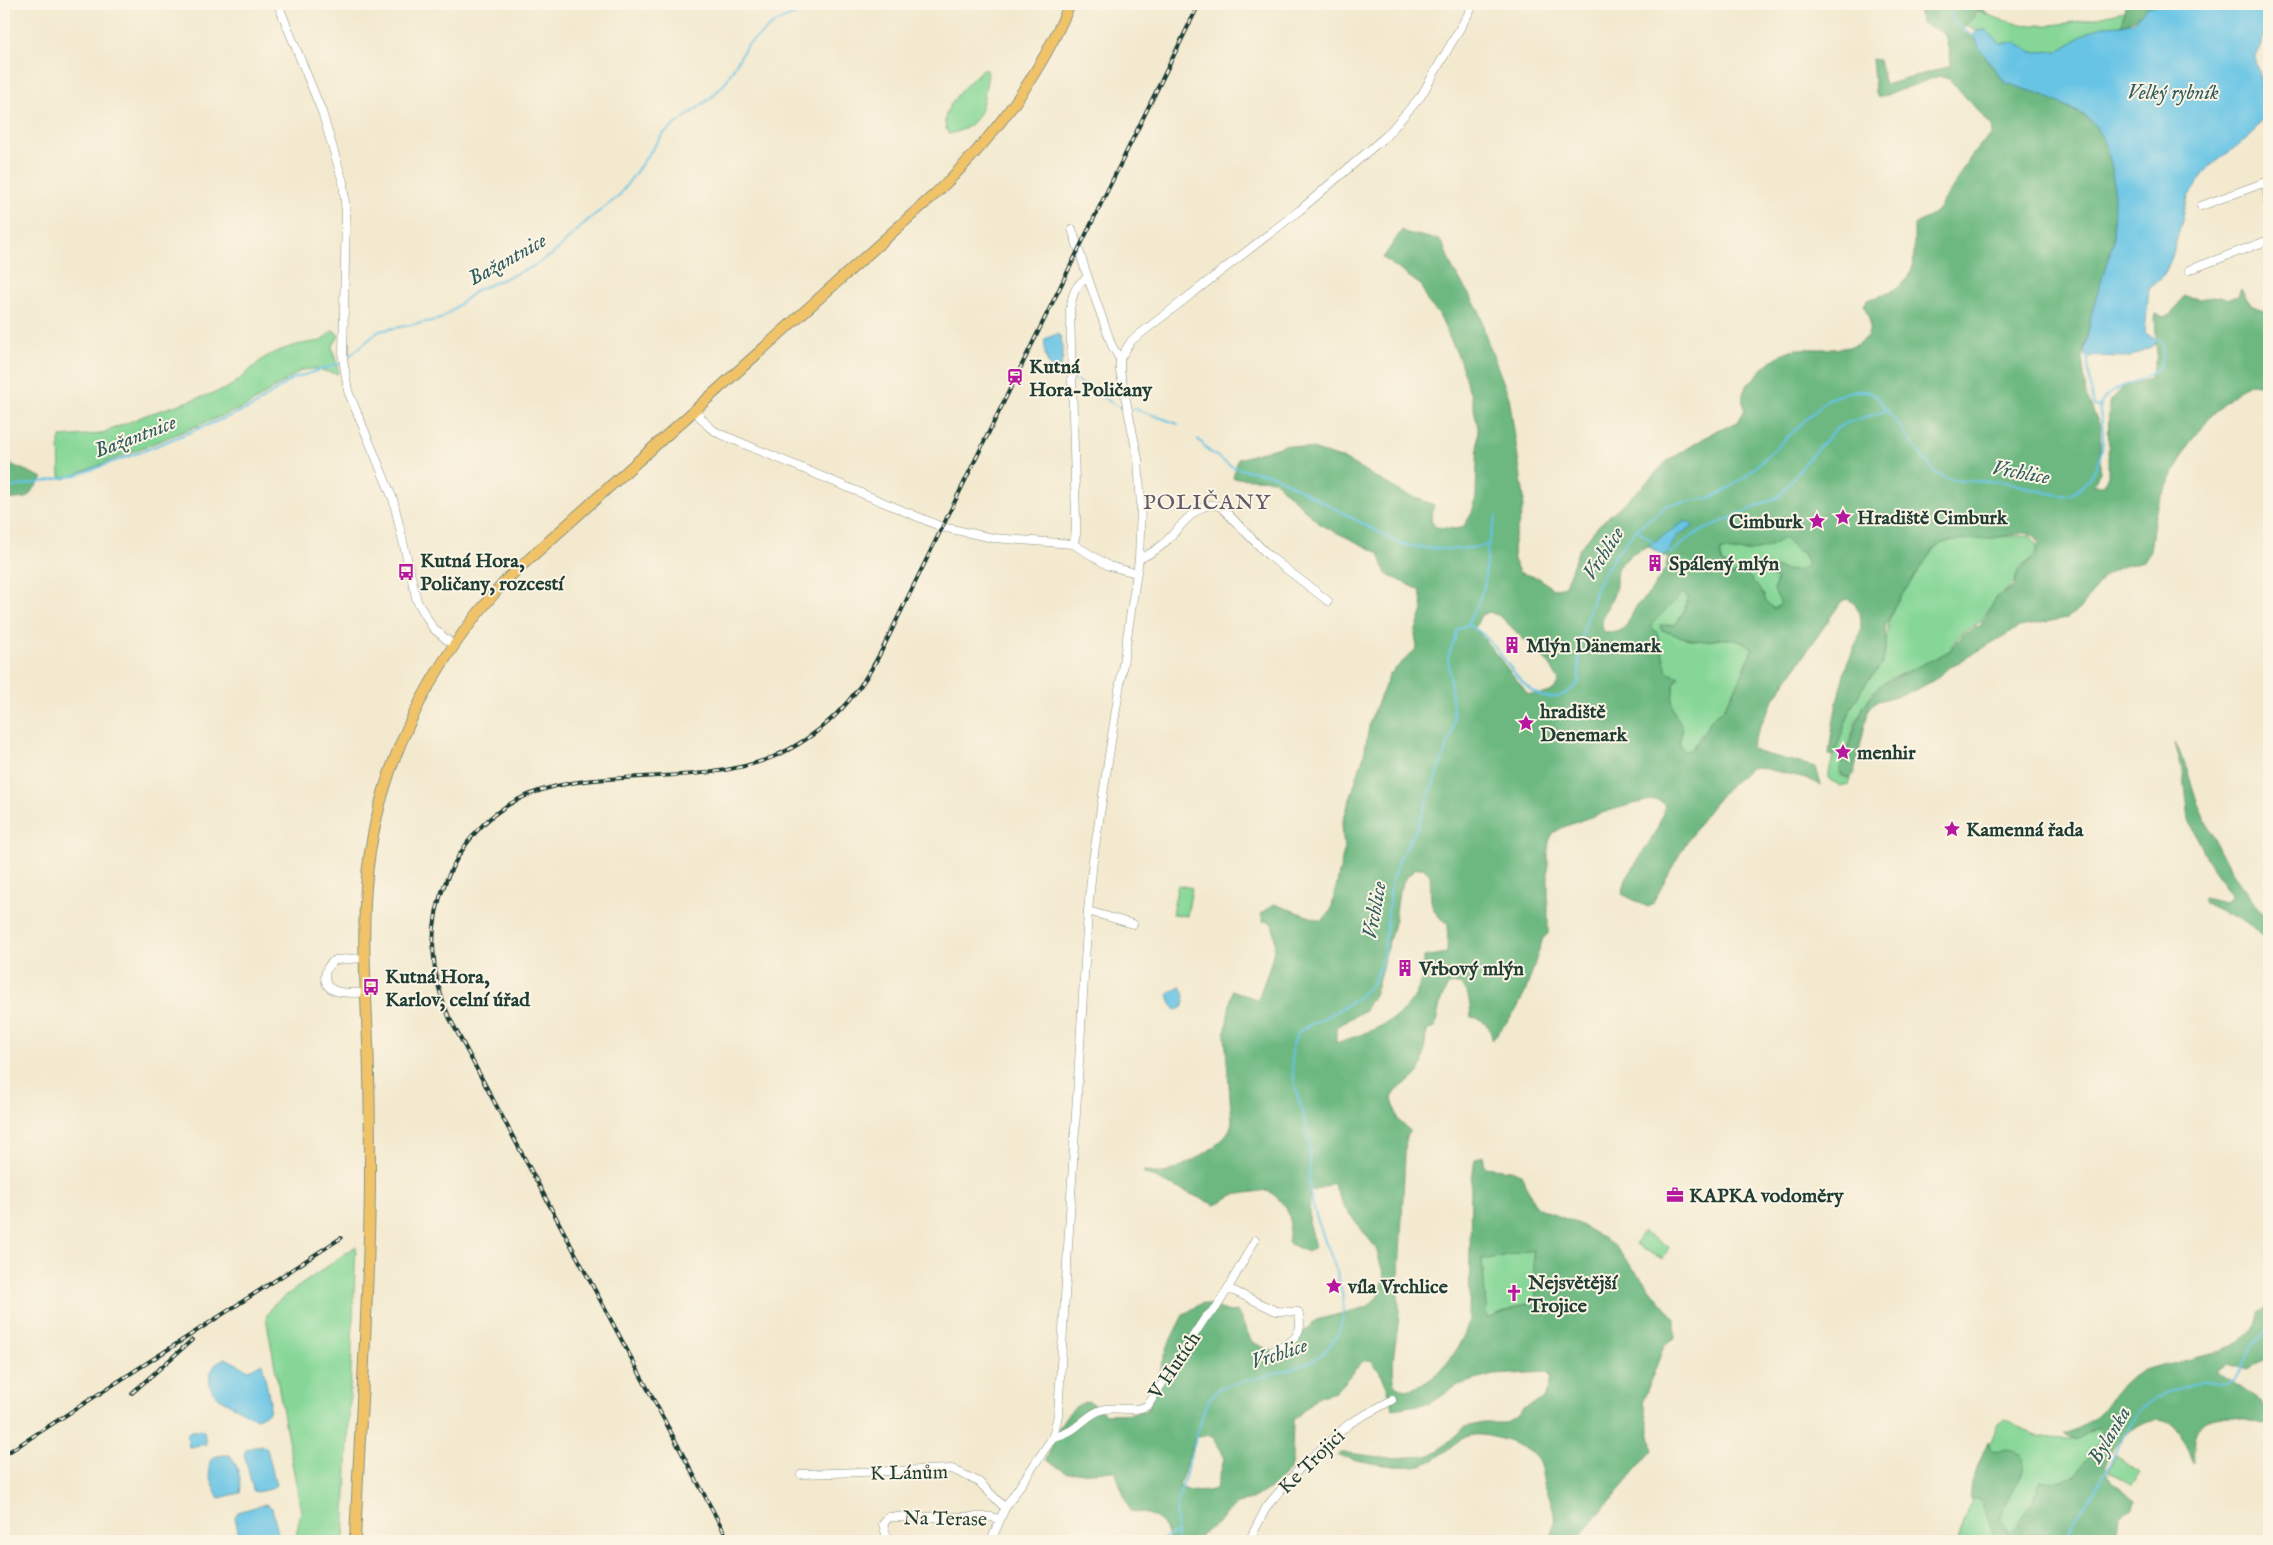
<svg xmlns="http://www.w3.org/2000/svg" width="2273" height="1545" font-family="'IM FELL English',serif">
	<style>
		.green { fill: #86d797; stroke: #528a66 }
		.forest { fill: #6cb880; stroke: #467a5a; fill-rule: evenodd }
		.water { fill: #67c4e5; stroke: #43808c }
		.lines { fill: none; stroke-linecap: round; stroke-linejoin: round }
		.stream { stroke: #67c4e5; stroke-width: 2 }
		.minor-casing { stroke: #899382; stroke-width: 9 }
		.major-casing { stroke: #899382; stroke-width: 12 }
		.minor { stroke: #fff; stroke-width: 8 }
		.major { stroke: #f1c369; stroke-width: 10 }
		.rail-casing { stroke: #1f3d34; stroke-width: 4 }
		.rail { stroke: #fcf5e5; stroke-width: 2; stroke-dasharray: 5.5; stroke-linecap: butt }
		.labels { text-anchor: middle; stroke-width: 4; stroke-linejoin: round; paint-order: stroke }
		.poi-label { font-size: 20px; font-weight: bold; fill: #1f3d34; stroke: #fcf5e5; text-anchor: start }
		.street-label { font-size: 20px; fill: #1f3d34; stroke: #fcf5e5 }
		.water-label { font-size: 21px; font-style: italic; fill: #315f60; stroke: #fcf5e5 }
		.quarter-label { font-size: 22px; letter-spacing: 1px; fill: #605c68; stroke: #fcf5e5 }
	</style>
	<rect width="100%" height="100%" fill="#fcf5e5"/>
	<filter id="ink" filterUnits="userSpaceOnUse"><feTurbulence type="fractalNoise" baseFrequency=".02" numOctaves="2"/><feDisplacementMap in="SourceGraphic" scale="10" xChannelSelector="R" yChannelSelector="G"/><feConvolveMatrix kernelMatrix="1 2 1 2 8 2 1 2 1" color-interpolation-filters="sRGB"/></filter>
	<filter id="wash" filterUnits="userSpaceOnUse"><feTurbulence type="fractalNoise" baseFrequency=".0096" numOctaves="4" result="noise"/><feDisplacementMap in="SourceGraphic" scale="20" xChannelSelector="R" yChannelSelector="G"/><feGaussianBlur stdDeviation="1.12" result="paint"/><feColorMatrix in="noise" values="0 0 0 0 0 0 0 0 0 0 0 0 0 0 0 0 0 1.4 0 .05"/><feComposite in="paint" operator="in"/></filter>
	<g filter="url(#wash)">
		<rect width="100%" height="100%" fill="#f3e9cf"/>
		<!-- green -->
		<g class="green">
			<path d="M1980,11C2030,36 2072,23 2124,11L2122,25L2090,31L2059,51L2032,52L2017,43H2001L1985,30L1977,31L1965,25Z"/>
			<path d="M982,69L987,70L988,75C982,106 983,126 949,134C933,111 969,84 982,69Z"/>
			<path d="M332,331H335L339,336L332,347L339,372L337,374L315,369L302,370L247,406L69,477L64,479L60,476L59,441L61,437L100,434L146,415L223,390C238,383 247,372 259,362C274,349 302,343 321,341Z"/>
			<path d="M2030,535L2037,544L2035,555L2019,569L2013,585L1997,597L1981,621L1961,634L1950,650L1930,662L1889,679L1872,693L1857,719L1840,770L1841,775L1850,779L1849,784L1840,786L1828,778V773L1851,708L1865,684L1878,670L1884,658L1889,621L1895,605L1932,551L1941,544L1952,540Z"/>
			<path d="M1782,539H1785L1798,551L1802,552L1808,563C1794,582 1772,558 1755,570L1777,579L1774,590L1781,604L1774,609L1765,601L1764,595L1740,572L1729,576L1726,571L1729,566L1722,563L1720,555L1721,550C1726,549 1729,551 1734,551C1752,552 1766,550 1782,539Z"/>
			<path d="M1683,593L1688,597C1687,606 1681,619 1674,625H1662L1660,628L1662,630C1675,635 1705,646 1718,638C1728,640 1747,638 1752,649L1740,680L1721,712L1714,716L1690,751H1683L1679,743L1682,726C1670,712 1669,693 1678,676L1670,674L1667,671L1657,633L1652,627V624Z"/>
			<path d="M1178,885L1192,888L1187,916L1172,914Z"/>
			<path d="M1642,1232L1669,1247L1663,1259L1635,1245Z"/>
			<path d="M356,1246L344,1541H295L301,1512L266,1317L274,1304Z"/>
			<path d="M1533,1250L1536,1300L1487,1319L1482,1260Z"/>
			<path d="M2005,1419C2013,1421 2015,1427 2022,1430C2035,1438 2058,1439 2073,1439C2083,1439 2089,1429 2099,1429L2102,1436L2093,1454L2075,1476L2054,1482L2041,1481L2031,1504L2012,1532H2009L1999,1517L2022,1474L2016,1451L1994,1452L1991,1451L1989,1445L1998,1423Z"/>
			<path d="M2116,1456L2140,1472L2132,1485L2108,1471Z"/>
			<path d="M1974,1497L1981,1500L1996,1541H1957L1971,1499Z"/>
		</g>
		<!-- forest -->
		<g class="forest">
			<path d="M1916,4H1979L1988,15L1980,11L1975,13C1973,21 1965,24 1962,32L1974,37L1990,64L2006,83L2043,95L2086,117L2096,127L2105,142L2112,168L2114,190L2113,242L2092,312L2082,357L2086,395L2100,426V472L2093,485H2104L2108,475L2109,403L2124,386L2150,379L2157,356L2155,314L2165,317L2171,315L2184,296L2200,299L2220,296L2228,299L2238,296L2241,289L2251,305L2269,313V392L2258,385L2249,384L2241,388L2212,415L2188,445L2161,498L2155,514L2150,551L2144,561L2121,567L2105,575L2081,608L2067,618L2019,627L1947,669L1934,680L1916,690L1878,701L1869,707L1854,773L1850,778L1843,776L1840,770L1863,707L1880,685L1950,651L1964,634L1981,625L1997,597L2014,587L2018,572L2035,555L2039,543L2036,537L2027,532L1987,539L1952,540L1941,544L1932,551L1895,605L1885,628L1886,646L1882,664L1865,684L1851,708L1834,756L1829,755C1832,725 1838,693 1847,664C1852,651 1861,638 1861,624C1861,613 1858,604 1847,599L1841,602L1774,699L1760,726L1751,748L1761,753L1816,767L1821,785L1806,778L1758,767L1751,768C1705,802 1678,856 1652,905L1648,907L1622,894L1626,879L1656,832L1665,807L1663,803C1661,802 1658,800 1656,800C1645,798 1564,824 1555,832C1549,837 1549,843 1548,850V934L1543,938L1525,993L1515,1012L1492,1040C1492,1027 1484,1018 1471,1017C1470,1004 1470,994 1460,984L1448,985L1441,1000L1435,1027L1428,1030L1426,1035C1424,1046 1425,1065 1418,1074C1409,1084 1399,1084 1392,1098L1398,1120L1410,1131L1406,1136L1398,1295C1403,1325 1388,1355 1395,1385L1406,1390C1438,1384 1459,1351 1469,1322L1471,1185L1475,1159L1483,1155L1485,1167L1511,1170L1521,1174L1536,1207L1581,1225L1613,1244L1675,1319V1338L1664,1346L1643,1401L1653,1450L1576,1541H1550C1559,1515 1553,1507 1544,1483C1541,1473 1542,1462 1534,1455C1524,1445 1488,1433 1473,1435C1452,1438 1444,1460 1421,1465C1395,1470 1364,1461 1338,1456L1340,1453H1347L1390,1458L1427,1456L1438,1451L1465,1427L1483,1423H1506L1518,1416L1523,1409L1544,1399L1551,1378L1548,1372L1493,1375L1458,1385L1431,1403L1393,1409C1389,1389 1384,1376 1371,1360L1363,1361L1335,1392L1318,1397L1293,1420L1292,1461L1290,1470L1271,1488L1250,1500L1235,1504L1221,1521L1200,1535L1199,1541H1170C1164,1519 1152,1513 1130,1511L1115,1471L1067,1473L1046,1460C1056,1437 1062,1407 1089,1401L1105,1414C1121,1413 1134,1415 1148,1409L1169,1343L1183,1315L1202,1303L1230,1312L1237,1311L1252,1342L1285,1357L1294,1341L1316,1320L1367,1307L1378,1296L1384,1276L1376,1248L1344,1207L1333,1183L1310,1192L1309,1225L1315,1247L1308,1252L1288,1243C1292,1214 1291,1209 1268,1190L1233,1195L1215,1205L1144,1173V1171C1151,1172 1158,1174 1164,1173C1184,1167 1231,1143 1232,1121L1225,1036L1232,990L1258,1000C1265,977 1282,946 1271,922L1263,921L1261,914L1274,904L1322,921L1331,910L1337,883L1344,850L1342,824L1364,755L1370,721L1390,674L1417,648L1415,633L1423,610L1420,590L1386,574L1379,553L1321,525L1274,480L1233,478L1238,459L1286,445L1312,449L1344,459L1403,493L1434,505L1431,520L1435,527L1457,529L1464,526L1472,513L1476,497L1478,428L1472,399L1459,358L1439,315L1427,301L1422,286L1383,258L1402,230L1407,233L1439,240L1443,245L1452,268L1479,310L1486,337L1509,397L1524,498C1523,524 1503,548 1520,573L1539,578L1553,589L1565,586L1579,549L1598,526L1645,484L1666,462L1717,430L1738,422L1744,411C1741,391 1743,389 1757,375C1765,365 1779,354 1791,350C1810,345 1872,360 1870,323C1869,317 1866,310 1864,305L1867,300C1918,284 1914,274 1914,226C1923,218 1932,218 1939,208C1957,184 1966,155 1991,135L1992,126L1949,79L1939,76L1878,98L1875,92L1872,59L1879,60L1885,85L1951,66C1952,57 1946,44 1945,34L1922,23ZM1782,539H1785L1798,551L1802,552L1808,563C1795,581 1773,561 1755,568L1777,579L1774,590L1781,604L1774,609L1765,601C1766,596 1748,573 1743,572C1739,571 1734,575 1731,576L1727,574L1729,567L1722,563L1720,555L1721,550C1726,549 1729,551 1734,551C1752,552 1766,550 1782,539ZM1648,546L1668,558L1665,569L1651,591L1637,605L1626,626L1618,632H1604C1597,616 1611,605 1615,591C1617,583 1615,575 1618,567L1633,553ZM1683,593L1688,597C1687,606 1681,619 1674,625H1660L1662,630C1675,635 1705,646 1718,638C1729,640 1747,638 1752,649C1751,661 1729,702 1721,712C1719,714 1716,714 1714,716C1708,724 1695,754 1683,751L1679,743L1683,728C1670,708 1672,707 1674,683L1680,677L1670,674L1667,671L1657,633L1652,627V624ZM1489,612L1500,616L1550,665L1559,681C1553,696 1542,694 1528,694L1475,628L1481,615ZM1416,868H1423L1430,875C1432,899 1426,909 1448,924L1447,953L1424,957C1423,964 1423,972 1421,980C1412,1020 1369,1032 1336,1043V1027L1365,1010L1375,993L1395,919L1399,891L1404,880ZM1533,1250L1536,1300L1487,1319L1482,1260ZM1207,1435L1214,1438L1224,1459L1216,1489C1203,1492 1192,1494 1179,1486L1195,1438Z"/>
			<path d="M2125,4H2157C2143,9 2136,21 2122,25Z"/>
			<path d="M4,463H8L43,478L26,498L4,500Z"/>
			<path d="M2175,743L2184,761L2198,804L2219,850L2238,881L2269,922V944L2248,923L2204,903V898L2224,903L2231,897L2207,858L2189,820L2184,776Z"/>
			<path d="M2269,1306V1358L2247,1369L2227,1363L2216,1370L2269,1409V1424C2224,1414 2190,1403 2194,1464C2188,1452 2184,1436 2174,1426C2151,1403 2109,1445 2104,1467L2112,1482L2135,1500L2133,1508L2120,1516L2117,1541H2101L2096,1539L2094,1541H1996L1981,1500L1974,1497L1969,1499L1971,1483L1988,1441L1991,1451C1999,1453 2007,1448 2015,1451C2040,1459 2004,1504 1999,1517L2009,1532H2012L2031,1504L2041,1481L2054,1482L2075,1476L2102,1438L2099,1429H2094L2076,1440L2063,1434C2083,1429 2099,1414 2112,1398C2122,1388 2128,1375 2143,1370C2176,1359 2256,1356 2259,1312Z"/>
		</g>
		<!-- water -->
		<g class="water">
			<path d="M2157,4H2269V27L2255,57L2267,101L2264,117L2251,135L2208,168L2188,197L2172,257L2164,275L2149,288L2145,333L2155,338L2156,344L2130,357L2088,356L2084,354L2092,312L2113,242L2114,190L2112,168L2105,143L2096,127L2086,116L2043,95L2006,83L1979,48L1974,34L1977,31L1985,30L2001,43H2017L2032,52L2059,51L2090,31L2104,26L2122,25L2133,22L2148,7Z"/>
			<path d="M1057,334L1061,337L1063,357L1060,369L1054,371C1046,364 1043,350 1045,339Z"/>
			<path d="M1685,521L1693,525V527L1678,535L1665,556L1648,546Z"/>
			<path d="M1181,987C1186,994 1185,1001 1182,1008L1176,1010L1171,1004L1168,995L1172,991Z"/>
			<path d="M225,1358L249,1370L262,1363L270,1402L269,1412L256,1419C246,1412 222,1402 215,1394C204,1381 211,1364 225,1358Z"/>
			<path d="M200,1429L204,1431L206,1444L189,1447L187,1435L189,1432Z"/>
			<path d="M261,1445L267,1449L276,1485L271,1489L256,1492L253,1490L244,1453L247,1449Z"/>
			<path d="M230,1455C237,1463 243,1483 240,1493L219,1498C214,1490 203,1463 214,1457C219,1455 226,1455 230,1455Z"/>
			<path d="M265,1504L272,1508L280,1541H240L235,1517L238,1512Z"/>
		</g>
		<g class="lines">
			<!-- stream -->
			<g class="stream">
				<path d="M1950,4C1948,22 1962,29 1975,37"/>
				<path d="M2087,354L2092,399L2094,406L2099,407"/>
				<path d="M347,358L379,331L441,319L477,290L532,267L553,254L588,220L618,197L663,134L712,97L725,83L747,45L775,23L816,4"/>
				<path d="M1060,369L1070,376"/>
				<path d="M1074,379L1122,409"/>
				<path d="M1133,408L1178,424"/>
				<path d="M1198,439L1209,451L1229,465L1239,469L1273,475L1400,544C1427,550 1461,551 1488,545L1484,587L1476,607"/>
				<path d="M4,489L77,475L143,451L252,407L292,379L341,363"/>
				<path d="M1637,529L1654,543"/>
				<path d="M1488,545L1496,517"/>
				<path d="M1667,550L1671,553L1692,536L1710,527L1780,496L1807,460L1837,428L1849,422L1889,410"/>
				<path d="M1467,625L1475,609"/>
				<path d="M1157,1541L1176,1533"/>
				<path d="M1177,1541L1176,1507L1205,1407L1211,1397L1221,1387C1243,1381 1303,1369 1318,1357C1376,1313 1317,1244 1310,1192C1308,1175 1312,1157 1309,1139C1304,1110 1290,1081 1292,1050C1292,1045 1297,1033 1301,1030C1306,1026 1313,1024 1318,1021C1337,1011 1360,1000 1373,982C1389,957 1386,914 1391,886C1394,868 1406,846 1416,831L1451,736L1454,720L1448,657L1458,629L1467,625C1507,637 1527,734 1579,683V647L1596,587L1616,554L1637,529L1667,505L1710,498L1725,491L1746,476L1828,399L1851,391H1866L1876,396L1934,472C1954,486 1982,479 2005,482C2020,484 2057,498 2068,495C2076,494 2081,487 2086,482C2106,459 2105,435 2099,407C2102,402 2104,397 2109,394C2130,377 2170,382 2162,342L2154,339"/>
				<path d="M2065,1541L2074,1522L2101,1480L2138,1411L2165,1393L2194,1384L2206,1382L2225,1385L2234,1381L2256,1342L2269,1327"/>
			</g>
		</g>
	</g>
	<g filter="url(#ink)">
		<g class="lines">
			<!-- minor casing -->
			<g class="minor-casing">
				<g id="minor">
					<path d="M278,4L322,112L343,182L346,214L343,358L348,391L393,499L417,601L433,628L453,645"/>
					<path d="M2201,206L2266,182L2269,211"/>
					<path d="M1072,229L1088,278"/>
					<path d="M2189,270L2269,240"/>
					<path d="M694,410L709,427L718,433L942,527L993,538L1073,544L1109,566L1136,573"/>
					<path d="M1073,544L1076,535V519L1070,310C1072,297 1074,284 1088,278L1112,346L1120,359"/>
					<path d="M1139,559C1147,555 1156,551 1162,545C1178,532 1198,496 1221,507L1268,555L1328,601"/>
					<path d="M1088,911L1133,924"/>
					<path d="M364,958L335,960C329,964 325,969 325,977C326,997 352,992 366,993"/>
					<path d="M1227,1290L1255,1240"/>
					<path d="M1053,1437C1079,1432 1082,1417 1101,1410C1117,1405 1134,1414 1148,1405L1205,1318L1216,1308L1227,1290L1234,1291L1276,1311L1298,1312C1305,1334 1293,1343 1273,1351"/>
					<path d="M801,1474L952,1469L979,1482L1005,1508"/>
					<path d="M888,1541L883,1524L889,1517H992L999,1519"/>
					<path d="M991,1541L1005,1508L1053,1437L1058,1415L1088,911L1093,860L1139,559L1141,507L1138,459L1120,371V359L1131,341L1300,210L1387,135L1421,96L1474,4"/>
					<path d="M1249,1541L1267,1506L1300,1468L1350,1423L1392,1400"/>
				</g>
			</g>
			<!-- major casing -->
			<g class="major-casing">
				<path id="major" d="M355,1541C360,1422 369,1303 370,1184C370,1137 370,1090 368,1043C366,991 362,939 366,887C375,769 429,664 508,578L935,194C993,139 1039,78 1070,4"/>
			</g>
			<!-- minor -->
			<use href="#minor" class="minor"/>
			<!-- major -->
			<use href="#major" class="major"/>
			<!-- rail casing -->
			<g class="rail-casing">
				<g id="rail">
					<path d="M132,1393L192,1340"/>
					<path d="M4,1455L341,1238"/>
					<path d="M729,1541L449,1017C430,974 427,925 446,881C509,732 659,803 773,757C823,736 858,697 882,650L1199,4"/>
				</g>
			</g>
			<!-- rail -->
			<use href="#rail" class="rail"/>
		</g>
	</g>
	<!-- icons -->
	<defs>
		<g id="station-bare" transform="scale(1.35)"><path d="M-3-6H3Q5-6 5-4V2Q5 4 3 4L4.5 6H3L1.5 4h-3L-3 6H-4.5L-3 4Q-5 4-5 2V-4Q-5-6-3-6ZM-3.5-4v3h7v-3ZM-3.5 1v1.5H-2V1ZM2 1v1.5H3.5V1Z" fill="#b5179e" stroke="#fcf5e5" stroke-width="2.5" paint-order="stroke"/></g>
		<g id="sight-bare" transform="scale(1.35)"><path d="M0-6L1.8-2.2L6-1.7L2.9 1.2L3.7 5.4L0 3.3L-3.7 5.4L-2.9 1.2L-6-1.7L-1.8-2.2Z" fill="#b5179e" stroke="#fcf5e5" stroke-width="2.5" paint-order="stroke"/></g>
		<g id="building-bare" transform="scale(1.35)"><path d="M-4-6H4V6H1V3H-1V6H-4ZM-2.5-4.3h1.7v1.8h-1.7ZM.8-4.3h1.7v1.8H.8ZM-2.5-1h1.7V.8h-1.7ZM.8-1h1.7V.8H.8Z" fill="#b5179e" stroke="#fcf5e5" stroke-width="2.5" paint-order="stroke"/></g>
		<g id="bus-bare" transform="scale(1.35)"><path d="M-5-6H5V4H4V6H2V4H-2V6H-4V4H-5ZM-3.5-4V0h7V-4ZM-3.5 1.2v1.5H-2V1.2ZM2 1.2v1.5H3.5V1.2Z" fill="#b5179e" stroke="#fcf5e5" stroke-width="2.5" paint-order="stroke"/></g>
		<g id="office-bare" transform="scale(1.35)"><path d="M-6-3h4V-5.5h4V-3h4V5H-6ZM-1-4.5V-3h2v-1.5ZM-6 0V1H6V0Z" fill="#b5179e" stroke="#fcf5e5" stroke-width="2.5" paint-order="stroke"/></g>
		<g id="church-bare" transform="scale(1.35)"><path d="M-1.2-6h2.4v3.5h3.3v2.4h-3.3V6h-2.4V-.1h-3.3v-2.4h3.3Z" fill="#b5179e" stroke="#fcf5e5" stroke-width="2.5" paint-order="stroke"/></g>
	</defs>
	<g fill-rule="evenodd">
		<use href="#station-bare" x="1015" y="377"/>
		<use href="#sight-bare" x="1843" y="517"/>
		<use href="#sight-bare" x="1817" y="521"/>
		<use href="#building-bare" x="1655" y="563"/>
		<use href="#bus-bare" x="406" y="572"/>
		<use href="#building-bare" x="1512" y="645"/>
		<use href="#sight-bare" x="1526" y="723"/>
		<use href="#sight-bare" x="1843" y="752"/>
		<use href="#sight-bare" x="1952" y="829"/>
		<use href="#building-bare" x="1405" y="968"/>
		<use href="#bus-bare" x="371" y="987"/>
		<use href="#office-bare" x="1675" y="1195"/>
		<use href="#sight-bare" x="1334" y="1286"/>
		<use href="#church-bare" x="1514" y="1293"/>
	</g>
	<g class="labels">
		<!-- poi labels -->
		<g class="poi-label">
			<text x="1029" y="373">Kutná<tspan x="1029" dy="23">Hora-Poličany</tspan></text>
			<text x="1857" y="524">Hradiště Cimburk</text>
			<text x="1803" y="528" text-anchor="end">Cimburk</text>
			<text x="420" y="567">Kutná Hora,<tspan x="420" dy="23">Poličany, rozcestí</tspan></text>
			<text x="1669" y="570">Spálený mlýn</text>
			<text x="1526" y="652">Mlýn Dänemark</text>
			<text x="1540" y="718">hradiště<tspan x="1540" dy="23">Denemark</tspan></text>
			<text x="1857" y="759">menhir</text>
			<text x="1966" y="836">Kamenná řada</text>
			<text x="1419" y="975">Vrbový mlýn</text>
			<text x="385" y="983">Kutná Hora,<tspan x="385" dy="23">Karlov, celní úřad</tspan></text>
			<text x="1689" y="1202">KAPKA vodoměry</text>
			<text x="1528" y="1289">Nejsvětější<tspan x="1528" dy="23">Trojice</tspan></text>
			<text x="1348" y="1293">víla Vrchlice</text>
		</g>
		<!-- street labels -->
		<g class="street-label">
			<text transform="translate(1174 1365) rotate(-56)" y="7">V Hutích</text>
			<text transform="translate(1311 1461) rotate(-44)" y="7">Ke Trojici</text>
			<text transform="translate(909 1472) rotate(-1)" y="7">K Lánům</text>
			<text transform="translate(945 1518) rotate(1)" y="7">Na Terase</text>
		</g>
		<!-- water labels -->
		<g class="water-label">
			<text x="2173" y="99">Velký rybník</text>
			<text transform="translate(507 259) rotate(-29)" y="7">Bažantnice</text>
			<text transform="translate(135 436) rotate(-21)" y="7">Bažantnice</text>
			<text transform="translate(2021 472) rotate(10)" y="7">Vrchlice</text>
			<text transform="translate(1603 553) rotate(-57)" y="7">Vrchlice</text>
			<text transform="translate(1374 910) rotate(-80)" y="7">Vrchlice</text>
			<text transform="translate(1279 1353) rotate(-18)" y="7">Vrchlice</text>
			<text transform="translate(2109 1435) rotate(-59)" y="7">Bylanka</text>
		</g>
		<!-- quarter labels -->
		<g class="quarter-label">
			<text x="1207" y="509">POLIČANY</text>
		</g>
	</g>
	<!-- margin -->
	<rect width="2273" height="1545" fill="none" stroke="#fcf5e5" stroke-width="20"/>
</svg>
